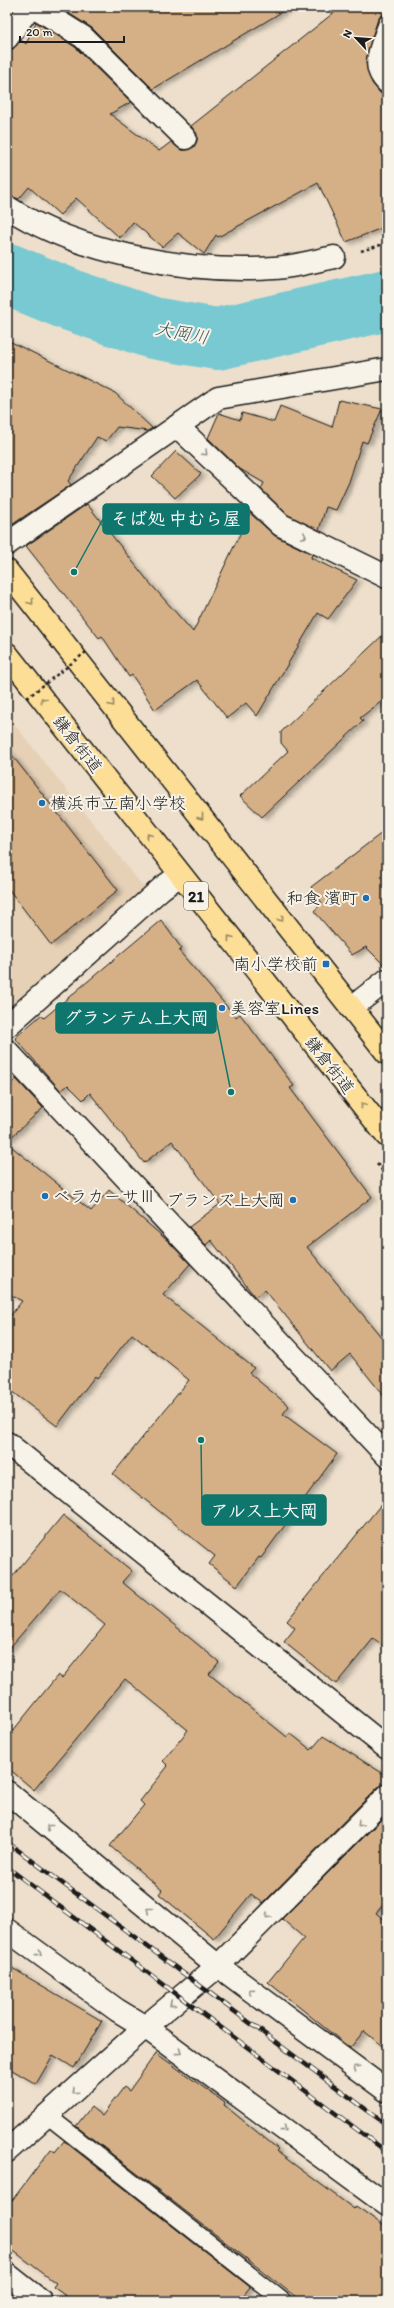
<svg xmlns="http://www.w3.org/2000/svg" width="394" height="2308" font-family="Itim,'Klee One',sans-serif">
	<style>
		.built { fill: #e6d1b7 }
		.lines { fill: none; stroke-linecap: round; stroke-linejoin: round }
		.river { stroke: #78c9d2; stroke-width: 62 }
		.building { fill: #d5b087; stroke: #1c1c1c; filter: url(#shadow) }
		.service-casing { stroke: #1c1c1c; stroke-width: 19 }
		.minor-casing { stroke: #1c1c1c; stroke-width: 25 }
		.primary-casing { stroke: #1c1c1c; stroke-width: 25 }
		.path { stroke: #1c1c1c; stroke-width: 2.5; stroke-dasharray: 3 3; stroke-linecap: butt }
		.service { stroke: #f7f3e8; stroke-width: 16 }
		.minor { stroke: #f7f3e8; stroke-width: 22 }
		.primary { stroke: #fcde96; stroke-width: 22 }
		.rail-casing { stroke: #1c1c1c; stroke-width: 4.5 }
		.rail { stroke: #f7f3e8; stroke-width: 3; stroke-dasharray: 9; stroke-linecap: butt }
		.path-bridge { stroke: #1c1c1c; stroke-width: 2.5; stroke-dasharray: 3 3; stroke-linecap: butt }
		.oneway { stroke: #94928c }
		.oneway2 { stroke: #97875f }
		.poi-dot { fill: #1f6fb2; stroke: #f7f3e8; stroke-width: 1.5 }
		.labels { text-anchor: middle; stroke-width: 4; stroke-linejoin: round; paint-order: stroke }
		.shield { fill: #f7f3e8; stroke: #5e5c59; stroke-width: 1 }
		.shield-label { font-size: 16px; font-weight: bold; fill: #1c1c1c }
		.street-label { font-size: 17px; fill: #1c1c1c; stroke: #f7f3e8 }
		.poi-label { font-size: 17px; fill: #1c1c1c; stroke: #f7f3e8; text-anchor: start }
		.water-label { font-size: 18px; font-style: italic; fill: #3c595c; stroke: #f7f3e8 }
		.leader { fill: none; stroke: #0f766e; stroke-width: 1.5 }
		.callout-dot { fill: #0f766e; stroke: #f7f3e8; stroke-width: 1.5 }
		.callout { fill: #0f766e; stroke: #0f766e; stroke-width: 1.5 }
		.callout-label { font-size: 18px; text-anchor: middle; font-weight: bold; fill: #fff }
	</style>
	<defs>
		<filter id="shadow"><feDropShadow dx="4.5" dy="2.5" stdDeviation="2" flood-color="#0004"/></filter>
	</defs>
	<rect width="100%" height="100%" fill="#eddfcb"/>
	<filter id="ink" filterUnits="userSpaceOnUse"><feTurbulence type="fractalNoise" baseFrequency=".025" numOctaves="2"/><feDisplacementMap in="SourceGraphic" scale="8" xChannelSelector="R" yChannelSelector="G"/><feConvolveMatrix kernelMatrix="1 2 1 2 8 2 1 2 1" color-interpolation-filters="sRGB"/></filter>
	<g filter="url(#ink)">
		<!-- built -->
		<path class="built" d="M7,715L146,890L7,1009Z"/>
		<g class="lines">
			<!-- river -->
			<path class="river" d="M7,274L73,301L153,328L217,339L387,300"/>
		</g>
		<!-- building -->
		<g class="building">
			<path d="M59,7H290L153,89L92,28Z"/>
			<path d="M341,7H387V14L381,15L378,19L372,37L366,63L372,83L380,93L387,95V226L346,242L318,183L218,237L216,235L204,254L178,233L162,247L133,222L120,238L76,198L60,215L29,187L19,199L7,195V55L21,40L26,44L36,22L75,47L131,102L110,114L159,151L171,142L181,150H188L194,147L197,141V134L191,126Z"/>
			<path d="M7,340L115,393L152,428L148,431L117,427L106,441L97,437L68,481L71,485L10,526L7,522Z"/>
			<path d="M339,400L382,409L367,443L362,441L349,482L336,510L326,507L319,530L288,515L261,489L264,483L240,469L208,438L219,413L240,420L242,413L274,422L280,406L332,427Z"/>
			<path d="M176,451L201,474L175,498L152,476Z"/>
			<path d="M87,504L148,581L193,632L250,513L275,536L312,554L311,558L357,580L328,619L318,613L257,716L246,703L227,718L197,680L155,710L132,675L129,677L102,636L99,638L26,546Z"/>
			<path d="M387,631V697L360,718L363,721L262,817L240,796L288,751L281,743V732Z"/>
			<path d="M7,749L118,890L51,945L7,887Z"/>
			<path d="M387,829V968L366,947L352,955L314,911L322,903L311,887Z"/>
			<path d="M161,920L182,949L179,951L236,1017L240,1014L294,1086L290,1088L372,1197L307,1247L387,1344V1400L350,1354L330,1371L265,1290L255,1297L211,1240L206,1245L189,1227L220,1204L172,1141L144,1163L90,1093L83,1100L68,1085L61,1091L15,1038L41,1015L44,1018Z"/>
			<path d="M16,1079L43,1108L7,1141V1088Z"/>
			<path d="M7,1143L91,1211L109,1190L169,1242L190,1264L163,1295L254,1368L249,1373L289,1406L283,1414L337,1454L261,1558L259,1557L237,1586L209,1564L215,1556L113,1474L189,1380L132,1334L97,1378L95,1376L57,1426L7,1388V1320L22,1301L7,1293Z"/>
			<path d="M387,1497V1649L373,1639L336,1684L284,1642L295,1628L287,1621Z"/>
			<path d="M63,1515L132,1571L122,1582L219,1662L209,1674L287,1737L290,1733L311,1750L323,1736L387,1776V1784L378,1787L263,1903L251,1894L214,1939L159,1894L162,1890L110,1846L144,1805L140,1801L168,1766L163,1761L188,1730L125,1679L34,1790L7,1767V1738L58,1675L62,1678L105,1625L60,1589L7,1651V1583Z"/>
			<path d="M387,1814V1900L376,1913L387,1922V2050L364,2031L350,2048L268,1982L304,1938L282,1919Z"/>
			<path d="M7,1965L102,2021L74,2068L53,2055L36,2084L7,2067Z"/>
			<path d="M156,2053L225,2103L224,2105L278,2149L276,2151L354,2209L356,2206L387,2228V2301H301L76,2126L91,2107L102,2116L124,2087L129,2091Z"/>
			<path d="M64,2141L250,2287L239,2301H73L53,2287L56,2283L7,2246V2207L51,2149L55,2152Z"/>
		</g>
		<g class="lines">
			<!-- service casing -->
			<g class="service-casing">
				<g id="service">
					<path d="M387,23C379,46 365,67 387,86"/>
					<path d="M48,2116L283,2301"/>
				</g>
			</g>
			<!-- minor casing -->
			<g class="minor-casing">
				<g id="minor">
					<path d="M35,7L83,37L185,138"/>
					<path d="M7,38L30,7"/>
					<path d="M7,207C77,253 190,274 274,268C294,267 314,261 334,257"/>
					<path d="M177,426L281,525L387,577"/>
					<path d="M7,544L218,398L387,369"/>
					<path d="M351,1008L387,980"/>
					<path d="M7,1026L162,888L180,875"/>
					<path d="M7,1051L387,1456"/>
					<path d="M7,1443L387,1748"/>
					<path d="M7,1792L218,1966L387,2091"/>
					<path d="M7,1930L117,2010L145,2027L387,2205"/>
					<path d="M7,2151L145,2027L218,1966L387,1796"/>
					<path d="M7,2274L41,2301"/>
				</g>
			</g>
			<!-- primary casing -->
			<g class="primary-casing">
				<g id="primary">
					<path d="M7,571L387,1053"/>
					<path d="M7,654L387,1136"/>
				</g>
			</g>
			<!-- path -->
			<g class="path">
				<path d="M361,251L387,243"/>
				<path d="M377,1164L387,1176"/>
			</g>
			<!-- service -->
			<use href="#service" class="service"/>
			<!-- minor -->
			<use href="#minor" class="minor"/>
			<!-- primary -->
			<use href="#primary" class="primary"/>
			<!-- rail casing -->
			<g class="rail-casing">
				<g id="rail">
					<path d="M7,1842L387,2125"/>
					<path d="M7,1867L387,2152"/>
				</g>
			</g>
			<!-- rail -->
			<use href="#rail" class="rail"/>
			<!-- path-bridge -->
			<path class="path-bridge" d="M27,698L86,652"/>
		</g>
		<!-- one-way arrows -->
		<defs><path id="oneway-chevron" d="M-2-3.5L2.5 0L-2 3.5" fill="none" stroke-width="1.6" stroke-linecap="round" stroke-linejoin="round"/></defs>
		<g class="oneway">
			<use href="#oneway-chevron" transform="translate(205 453) rotate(44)"/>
			<use href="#oneway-chevron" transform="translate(304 536) rotate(26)"/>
			<use href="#oneway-chevron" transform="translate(360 1824) rotate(135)"/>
			<use href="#oneway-chevron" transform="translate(49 1827) rotate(-141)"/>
			<use href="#oneway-chevron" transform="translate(149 1910) rotate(-141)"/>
			<use href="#oneway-chevron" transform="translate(268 1916) rotate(135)"/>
			<use href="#oneway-chevron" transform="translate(39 1953) rotate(36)"/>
			<use href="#oneway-chevron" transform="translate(251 1991) rotate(-144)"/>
			<use href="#oneway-chevron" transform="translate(172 2004) rotate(140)"/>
			<use href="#oneway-chevron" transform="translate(179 2052) rotate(36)"/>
			<use href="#oneway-chevron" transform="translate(356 2068) rotate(-144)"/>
			<use href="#oneway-chevron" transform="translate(75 2091) rotate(137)"/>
			<use href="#oneway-chevron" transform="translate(284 2129) rotate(36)"/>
		</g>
		<g class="oneway2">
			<use href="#oneway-chevron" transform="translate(31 602) rotate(52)"/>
			<use href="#oneway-chevron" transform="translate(43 700) rotate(-128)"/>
			<use href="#oneway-chevron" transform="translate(112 704) rotate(52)"/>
			<use href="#oneway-chevron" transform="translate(201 817) rotate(52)"/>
			<use href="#oneway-chevron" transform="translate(149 836) rotate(-128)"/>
			<use href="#oneway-chevron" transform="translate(281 919) rotate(52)"/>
			<use href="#oneway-chevron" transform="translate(230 938) rotate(-128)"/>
			<use href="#oneway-chevron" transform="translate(363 1105) rotate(-128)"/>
		</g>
	</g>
	<!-- markers -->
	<g class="poi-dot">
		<circle cx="42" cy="803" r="4"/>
		<circle cx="366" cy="898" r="4"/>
		<rect x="322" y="960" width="8" height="8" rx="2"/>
		<circle cx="222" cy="1008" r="4"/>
		<circle cx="45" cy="1196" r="4"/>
		<circle cx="293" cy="1200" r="4"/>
	</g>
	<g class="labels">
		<!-- shield labels -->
		<rect class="shield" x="184" y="882" width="24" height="28" rx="3"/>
		<g class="shield-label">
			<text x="196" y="902">21</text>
		</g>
		<!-- street labels -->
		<g class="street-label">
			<text transform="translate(78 744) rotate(52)" y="6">鎌倉街道</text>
			<text transform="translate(330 1065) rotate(52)" y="6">鎌倉街道</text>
		</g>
		<!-- poi labels -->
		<g class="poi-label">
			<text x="50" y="809">横浜市立南小学校</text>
			<text x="358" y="904" text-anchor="end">和食 濱町</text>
			<text x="318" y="970" text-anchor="end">南小学校前</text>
			<text x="230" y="1014">美容室Lines</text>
			<text x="53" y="1202">ベラカーサⅢ</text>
			<text x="285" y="1206" text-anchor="end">ブランズ上大岡</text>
		</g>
		<!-- water labels -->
		<g class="water-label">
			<text transform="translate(182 333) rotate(11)" y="6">大岡川</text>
		</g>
	</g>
	<!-- callouts -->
	<path class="leader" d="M74 572L103 519M231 1092L216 1018M201 1440L202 1510"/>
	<g class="callout-dot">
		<circle cx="74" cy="572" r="4"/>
		<circle cx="231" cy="1092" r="4"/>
		<circle cx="201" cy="1440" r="4"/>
	</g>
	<g class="callout">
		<rect x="103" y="504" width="146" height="30" rx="4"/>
		<rect x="56" y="1003" width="160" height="30" rx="4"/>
		<rect x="202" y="1495" width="124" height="30" rx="4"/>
	</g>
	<g class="callout-label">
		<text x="176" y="525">そば処 中むら屋</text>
		<text x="136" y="1024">グランテム上大岡</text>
		<text x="264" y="1517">アルス上大岡</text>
	</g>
	<!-- margin -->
	<rect width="394" height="2308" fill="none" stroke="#f7f3e8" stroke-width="24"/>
	<rect x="12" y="12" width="370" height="2284" fill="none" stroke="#1c1c1c" stroke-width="1.5" filter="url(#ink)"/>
	<!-- north arrow -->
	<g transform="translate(356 38) rotate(296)" stroke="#f7f3e8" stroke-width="3" paint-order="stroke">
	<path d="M0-3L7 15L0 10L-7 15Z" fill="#1c1c1c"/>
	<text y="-6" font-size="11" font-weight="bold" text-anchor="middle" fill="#1c1c1c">N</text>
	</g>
	<!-- scale -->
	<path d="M20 36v6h104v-6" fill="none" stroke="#1c1c1c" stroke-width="2"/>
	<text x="26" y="36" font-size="12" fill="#1c1c1c" stroke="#f7f3e8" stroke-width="3" paint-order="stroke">20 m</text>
</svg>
